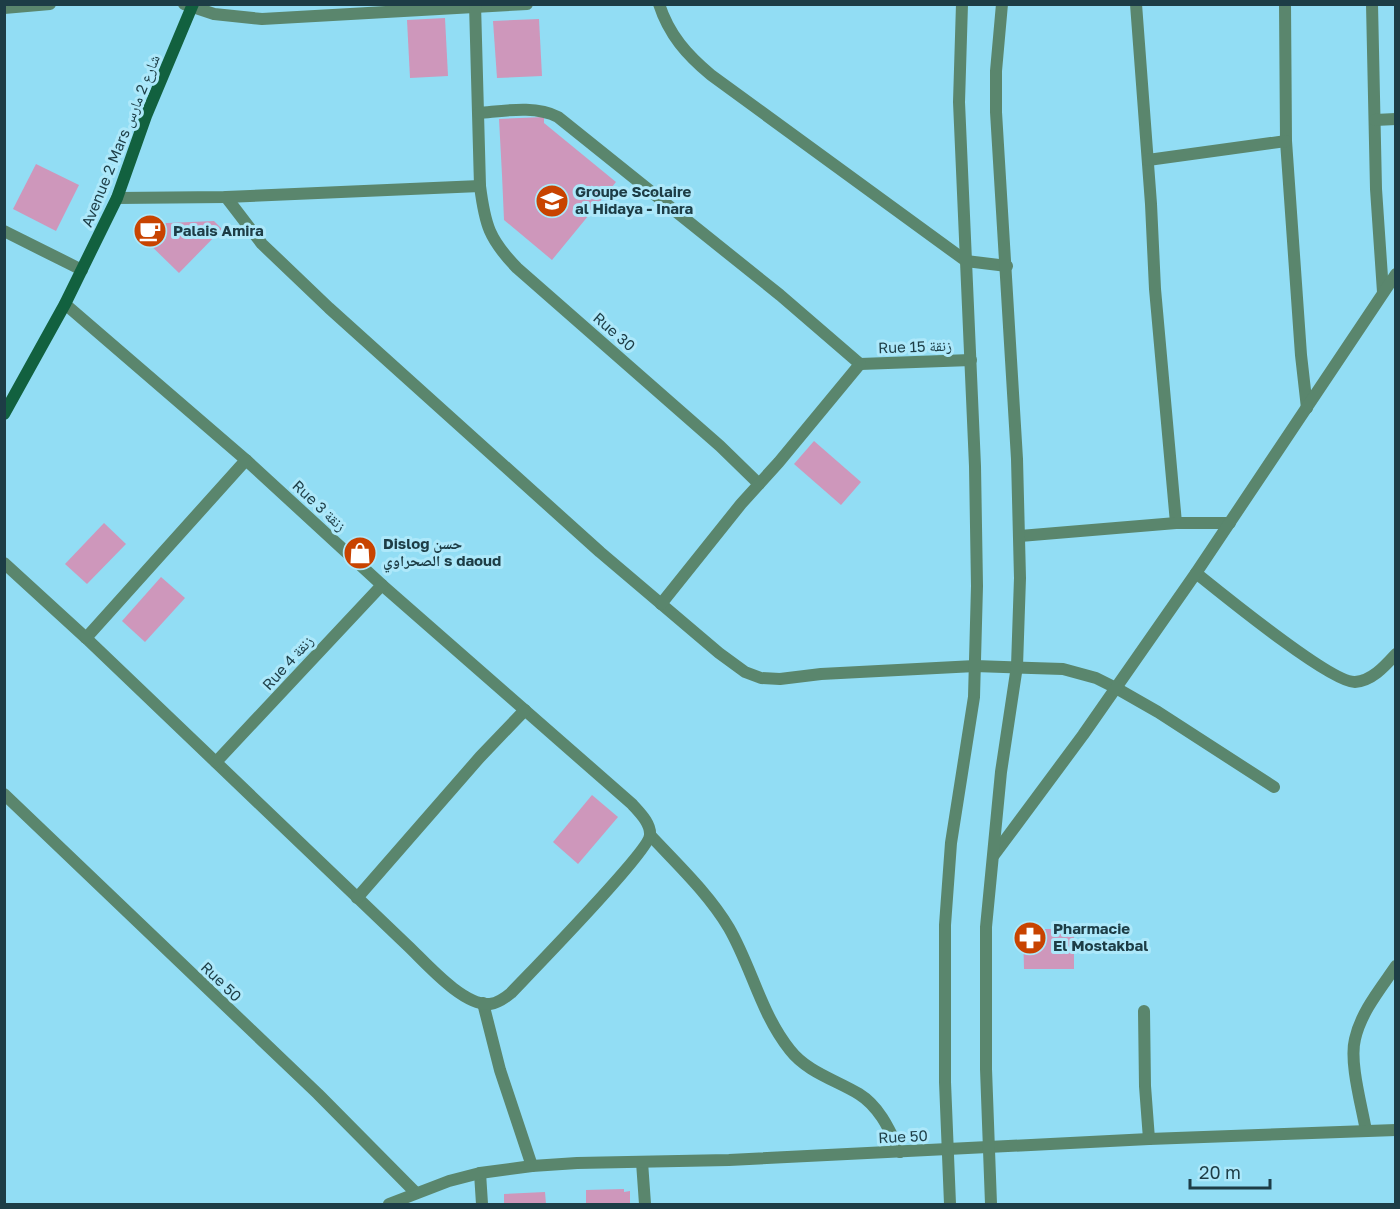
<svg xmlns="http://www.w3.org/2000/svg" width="1400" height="1209" font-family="'Golos Text','Noto Naskh Arabic',sans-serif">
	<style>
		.building { fill: #ce97bb }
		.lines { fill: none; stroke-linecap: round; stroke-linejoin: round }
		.lane { stroke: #5a866d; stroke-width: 12 }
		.street { stroke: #5a866d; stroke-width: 12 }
		.secondary { stroke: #12613f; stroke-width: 12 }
		.labels { text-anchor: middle; stroke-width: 6; stroke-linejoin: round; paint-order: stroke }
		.street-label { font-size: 15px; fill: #1d3d46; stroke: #ade8fa }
		.poi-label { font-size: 15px; font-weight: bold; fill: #1d3d46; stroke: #ade8fa; text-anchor: start }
	</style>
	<rect width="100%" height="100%" fill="#92ddf4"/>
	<!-- building -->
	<g class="building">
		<path d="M445,18L448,76L410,78L407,20Z"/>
		<path d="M539,19L542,76L497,78L493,21Z"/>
		<path d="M544,117V123L616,182L552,260L504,220L502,175L499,119Z"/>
		<path d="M36,164L79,185L56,231L13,209Z"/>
		<path d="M214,221L222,229L179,273L137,232L144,224Z"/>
		<path d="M814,441L861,482L841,505L794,464Z"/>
		<path d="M104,523L126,544L87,584L65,564Z"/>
		<path d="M161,577L185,598L145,642L122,621Z"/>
		<path d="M592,795L618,817L578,864L553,842Z"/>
		<path d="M1023,929H1074V969H1024Z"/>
		<path d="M624,1189V1192L630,1191V1204H586V1190Z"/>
		<path d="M545,1192L546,1204H504V1194Z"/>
	</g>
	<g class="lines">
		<!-- lane -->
		<g class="lane">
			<path d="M650,835C677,864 709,894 729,928C752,968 761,1014 790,1050C807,1072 836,1080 859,1094C880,1107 890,1131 900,1152"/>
			<path d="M483,1003L500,1070L532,1166"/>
		</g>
		<!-- street -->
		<g class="street">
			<path d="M184,4L214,14L262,19L527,4"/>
			<path d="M475,4L480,186C485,225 489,239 517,268L720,446L759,484"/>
			<path d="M659,4C669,35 687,55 711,75L966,261L1007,266"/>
			<path d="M1136,4L1151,204L1155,289L1176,523"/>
			<path d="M1285,4L1286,141L1301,355L1307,408"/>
			<path d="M1372,4L1376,189L1383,292"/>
			<path d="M4,8L50,4"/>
			<path d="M479,113C504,111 535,105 558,117L780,295L860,364"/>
			<path d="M1375,120L1396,119"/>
			<path d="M1148,160L1286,141"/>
			<path d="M226,197L262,244L329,308L600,552L719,653L745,672L761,678L780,679L821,674L975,666L1063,669L1096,678L1116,688L1158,712L1274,787"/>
			<path d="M117,198L226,197L480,186"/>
			<path d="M4,231L82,270"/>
			<path d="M860,364L971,360"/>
			<path d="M1020,536L1176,523H1230"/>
			<path d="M4,563L86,638L408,946C427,964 463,1006 490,1004C498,1003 505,998 511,993C530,973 649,851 650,835C651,823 639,812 632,804L382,585L246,460L65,304"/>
			<path d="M1196,573C1221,593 1331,683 1355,682C1372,681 1385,666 1396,654"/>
			<path d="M661,604L741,504L779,462L860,364"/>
			<path d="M86,638L246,460"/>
			<path d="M216,762L382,585"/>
			<path d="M4,794L318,1094L416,1193"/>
			<path d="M994,855L1083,735L1196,573L1396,274"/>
			<path d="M357,898L480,757L525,710"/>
			<path d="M1144,1011L1145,1086L1149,1139"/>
			<path d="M1366,1131C1362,1107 1349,1062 1355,1039C1361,1012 1381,988 1396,966"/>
			<path d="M642,1162L645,1204"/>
			<path d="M480,1173L482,1204"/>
			<path d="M389,1204L449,1181L480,1173L532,1166L577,1163L729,1160L1149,1139L1396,1130"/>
			<path d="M950,1204L945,1082V925L951,843L974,697L977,586L975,466L959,102L962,4"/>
			<path d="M991,1204L986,1069V927L1001,772L1017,666L1020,578L1017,459L996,112V71L1002,4"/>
		</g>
		<!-- secondary -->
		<path class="secondary" d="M4,414L65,304L117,198L146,116L193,4"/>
	</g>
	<!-- icons -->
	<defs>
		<g id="school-disc" transform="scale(1.725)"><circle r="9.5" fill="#c84300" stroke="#ade8fa"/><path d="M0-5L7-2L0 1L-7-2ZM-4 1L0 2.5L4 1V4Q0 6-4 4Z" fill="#fff"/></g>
		<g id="cafe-disc" transform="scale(1.725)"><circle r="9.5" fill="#c84300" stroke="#ade8fa"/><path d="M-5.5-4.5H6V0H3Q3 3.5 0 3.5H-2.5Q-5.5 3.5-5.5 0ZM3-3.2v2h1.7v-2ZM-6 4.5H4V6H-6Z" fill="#fff"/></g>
		<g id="shop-disc" transform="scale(1.725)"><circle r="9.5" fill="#c84300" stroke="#ade8fa"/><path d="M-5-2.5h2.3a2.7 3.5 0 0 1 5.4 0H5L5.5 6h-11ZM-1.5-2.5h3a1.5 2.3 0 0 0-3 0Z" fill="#fff"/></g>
		<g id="pharmacy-disc" transform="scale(1.725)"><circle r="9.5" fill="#c84300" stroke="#ade8fa"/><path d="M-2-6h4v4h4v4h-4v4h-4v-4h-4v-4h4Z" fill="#fff"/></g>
	</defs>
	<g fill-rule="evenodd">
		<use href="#school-disc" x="552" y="201"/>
		<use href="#cafe-disc" x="150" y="231"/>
		<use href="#shop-disc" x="360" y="553"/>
		<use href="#pharmacy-disc" x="1030" y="938"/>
	</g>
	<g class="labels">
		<!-- street labels -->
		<g class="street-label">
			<text transform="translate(121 141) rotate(-68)" y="5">Avenue 2 Mars شارع 2 مارس</text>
			<text transform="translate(614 332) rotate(41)" y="5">Rue 30</text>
			<text transform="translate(915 347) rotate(-2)" y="5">Rue 15 زنقة</text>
			<text transform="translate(319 506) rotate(43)" y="5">Rue 3 زنقة</text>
			<text transform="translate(288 663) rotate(-48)" y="5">Rue 4 زنقة</text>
			<text transform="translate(221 982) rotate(44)" y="5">Rue 50</text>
			<text transform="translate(903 1137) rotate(-3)" y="5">Rue 50</text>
		</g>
		<!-- poi labels -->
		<g class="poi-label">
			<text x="575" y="197">Groupe Scolaire<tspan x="575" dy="17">al Hidaya - Inara</tspan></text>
			<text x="173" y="236">Palais Amira</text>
			<text x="383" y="549">Dislog حسن<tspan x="383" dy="17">الصحراوي s daoud</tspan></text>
			<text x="1053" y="934">Pharmacie<tspan x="1053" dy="17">El Mostakbal</tspan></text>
		</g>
	</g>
	<!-- border -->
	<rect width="1400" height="1209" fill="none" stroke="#1d3d46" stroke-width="12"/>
	<!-- scale -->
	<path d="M1190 1179v9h80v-9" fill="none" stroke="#1d3d46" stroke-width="3"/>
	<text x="1199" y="1179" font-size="18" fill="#1d3d46" stroke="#ade8fa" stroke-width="4.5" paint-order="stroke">20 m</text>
</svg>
